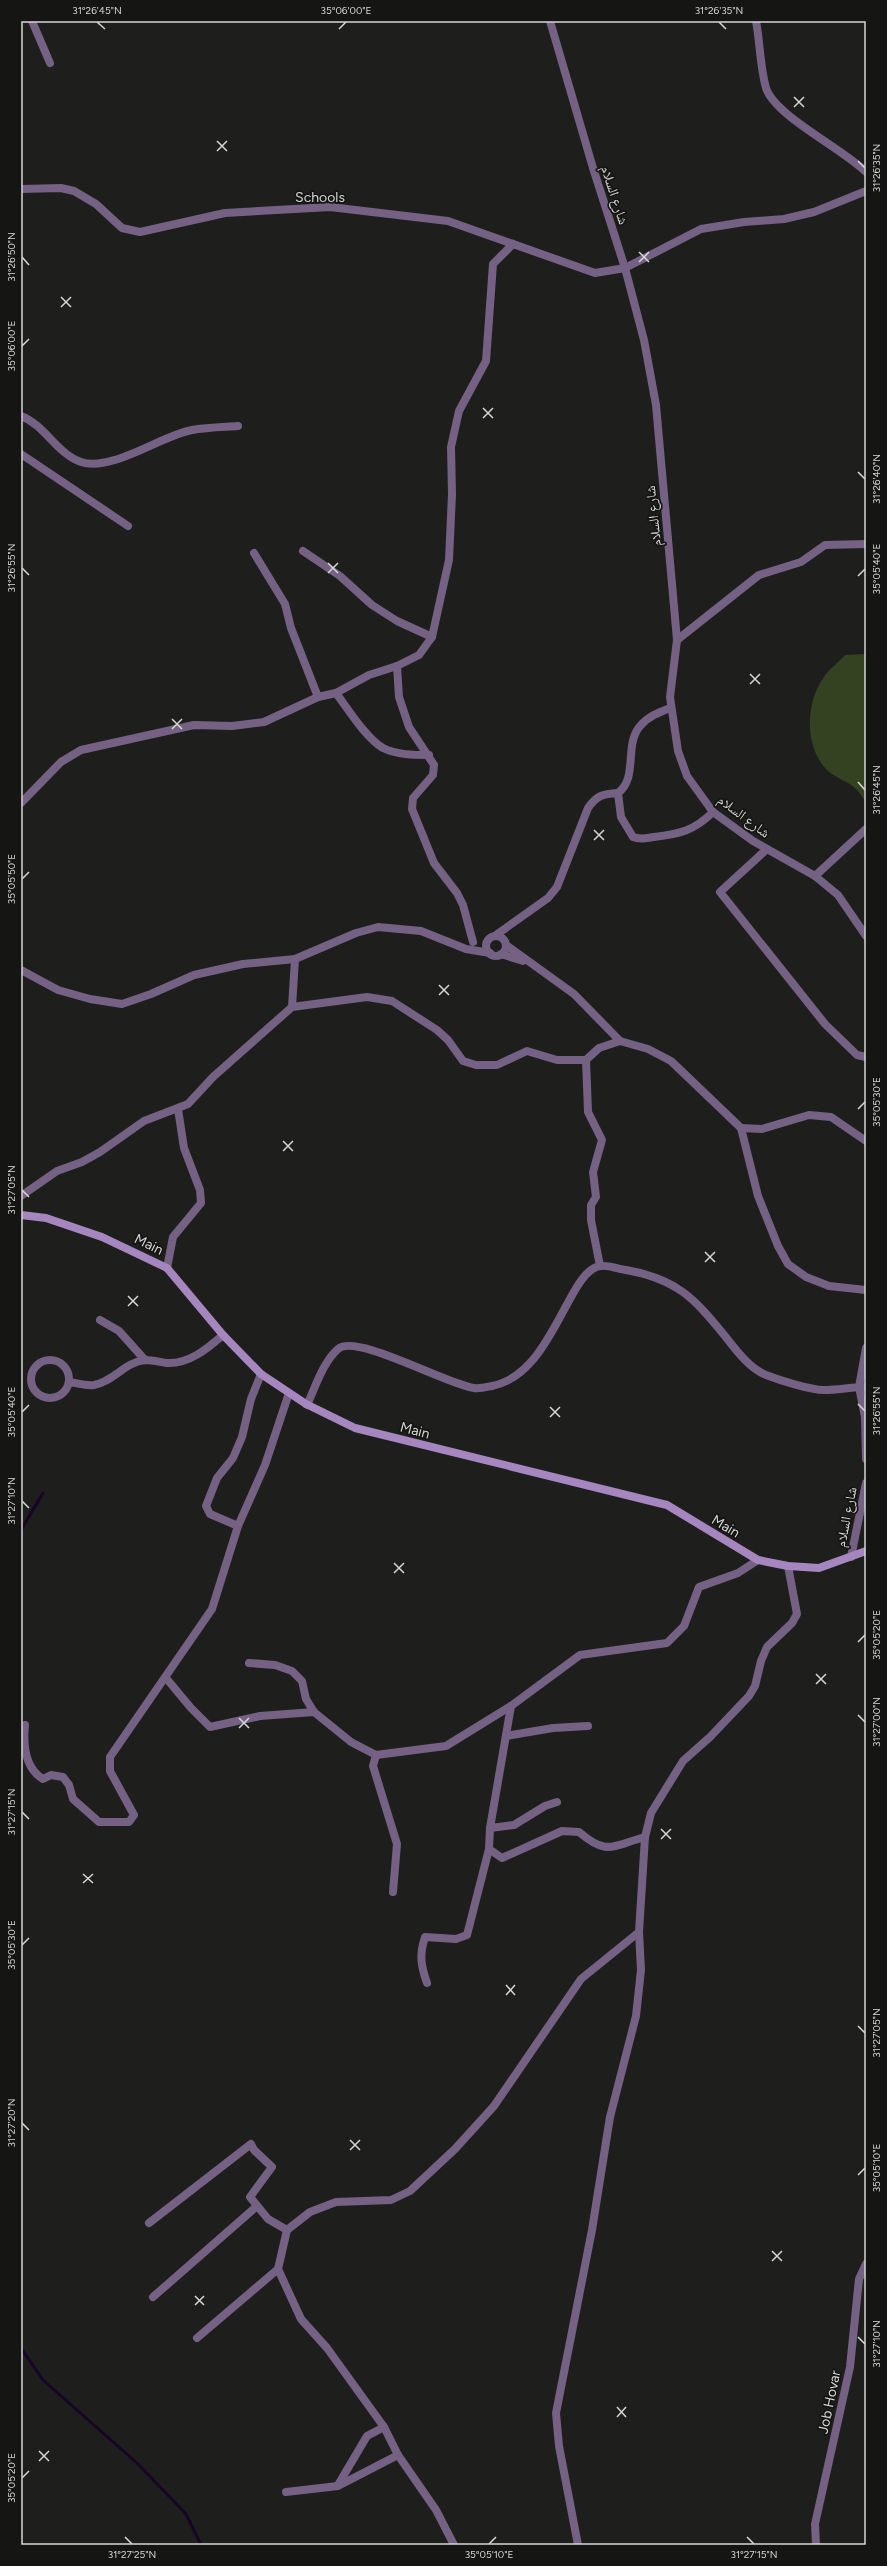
<svg xmlns="http://www.w3.org/2000/svg" width="887" height="2566" font-family="Figtree,'Noto Naskh Arabic',sans-serif">
	<style>
		.green { fill: #354222 }
		.lines { fill: none; stroke-linecap: round; stroke-linejoin: round }
		.stream { stroke: #180425; stroke-width: 3 }
		.minor { stroke: #746183; stroke-width: 8 }
		.tertiary { stroke: #746183; stroke-width: 8 }
		.secondary { stroke: #a586be; stroke-width: 8 }
		.ticks { fill: none; stroke: #d6d7d5; stroke-width: 1.5 }
		.labels { text-anchor: middle; stroke-width: 3.5; stroke-linejoin: round; paint-order: stroke }
		.street-label { font-size: 14px; fill: #d6d7d5; stroke: #151614 }
		.neatline { fill: none; stroke: #d6d7d5; stroke-width: 1.5 }
		.ticks-label { font-size: 10px; text-anchor: middle; fill: #d6d7d5 }
	</style>
	<rect width="100%" height="100%" fill="#1e1f1d"/>
	<!-- green -->
	<path class="green" d="M866,654V802C862,797 859,791 854,787C847,781 836,778 828,771C804,748 805,703 824,677C829,669 839,662 845,655Z"/>
	<g class="lines">
		<!-- stream -->
		<g class="stream">
			<path d="M21,1530L43,1493"/>
			<path d="M21,2348L43,2380L138,2464L186,2514L201,2545"/>
		</g>
		<!-- minor -->
		<g class="minor">
			<path d="M32,21L50,63"/>
			<path d="M756,21C760,42 760,67 766,88C775,116 842,148 866,172"/>
			<path d="M21,416C45,425 57,454 81,462C112,472 160,436 192,430C207,427 223,427 238,426"/>
			<path d="M21,454L128,526"/>
			<path d="M303,551L340,576L372,605L397,621L432,637"/>
			<path d="M254,553L285,604L291,628L318,697"/>
			<path d="M677,640L759,575L801,562L825,545L866,544"/>
			<path d="M397,666L399,697L409,727L434,765L433,775L413,798L412,809L434,863L457,893L463,905L473,942"/>
			<path d="M336,693C348,709 366,738 383,748C397,755 414,755 429,755"/>
			<path d="M618,793L621,817L633,837C641,840 646,838 654,837C679,834 694,831 713,812"/>
			<path d="M21,803L61,762L81,750L194,725L232,726L264,722L318,697L336,693L369,675L397,666L419,655L432,637L449,560L452,494L451,447L459,411L486,361L493,264L513,244"/>
			<path d="M767,849L720,892L825,1024L857,1055L866,1057"/>
			<path d="M815,876L866,829"/>
			<path d="M496,935L548,898L557,887L588,808C597,795 603,794 618,793C639,777 623,744 641,725C649,716 660,712 670,708"/>
			<circle cx="496" cy="946" r="10"/>
			<path d="M506,945L574,994L620,1041L648,1049L671,1061L741,1128L758,1196L778,1246L788,1264L806,1277L829,1286L866,1290"/>
			<path d="M501,954L523,961"/>
			<path d="M21,970L58,990L90,999L122,1004L151,994L194,975L243,964L295,959L356,933L378,927L421,931L466,949L490,953"/>
			<path d="M292,1007L295,959"/>
			<path d="M741,1128L762,1129L809,1115L831,1117L866,1141"/>
			<path d="M21,1196L57,1171L82,1162L100,1152L144,1121L188,1104L213,1077L292,1007L367,997L392,1001L437,1030L448,1040L463,1061L476,1065H497L527,1051L557,1060H586"/>
			<path d="M600,1266L591,1220V1205L596,1197L593,1172L602,1140L588,1112L586,1060L599,1048L620,1041"/>
			<path d="M167,1268L173,1237L201,1203L200,1190L184,1148L178,1109"/>
			<path d="M100,1320L119,1331L145,1360"/>
			<circle cx="50" cy="1379" r="19"/>
			<path d="M69,1382C77,1383 86,1386 94,1385C113,1382 125,1362 145,1360C152,1360 160,1362 167,1363C189,1364 207,1349 223,1335"/>
			<path d="M307,1405C315,1388 323,1362 338,1349C356,1333 448,1385 474,1388C479,1389 487,1387 492,1386C554,1374 568,1268 601,1266C609,1265 618,1269 626,1270C677,1279 694,1298 725,1336C736,1350 749,1368 766,1375C779,1380 810,1390 824,1390C838,1390 852,1387 866,1387"/>
			<path d="M238,1526L210,1514L206,1506L217,1478L233,1458L242,1437L251,1399L261,1374"/>
			<path d="M249,1663L275,1665L292,1671L302,1681L306,1699L314,1712L351,1742L376,1755L446,1746L511,1706L580,1655L667,1643L684,1626L699,1587L738,1573L758,1560"/>
			<path d="M166,1678L191,1708L210,1727L260,1716L314,1712"/>
			<path d="M511,1706L490,1828L489,1849L502,1858L562,1831L579,1832C607,1856 612,1846 645,1837"/>
			<path d="M25,1725C23,1745 25,1768 43,1779L51,1775L63,1777L69,1785L73,1799L99,1822H129L134,1815L110,1771V1757L212,1609L238,1526L265,1465L289,1393"/>
			<path d="M506,1736L553,1728L588,1726"/>
			<path d="M376,1755L373,1766L397,1844L393,1892"/>
			<path d="M490,1828L514,1825L545,1806L557,1802"/>
			<path d="M427,1983C421,1966 419,1955 425,1937L456,1939L467,1935L489,1849"/>
			<path d="M149,2223L251,2144L254,2150L272,2167L250,2197L268,2219L287,2230"/>
			<path d="M153,2297L257,2206"/>
			<path d="M197,2338L278,2269"/>
			<path d="M338,2485L367,2436L384,2427"/>
			<path d="M286,2492L338,2486L398,2455"/>
			<path d="M454,2545L436,2510L398,2455L384,2427L327,2348L301,2319L278,2269L287,2230L310,2212L336,2202L391,2200L410,2191L455,2149L494,2106L581,1979L639,1932L645,1837L651,1813L683,1761L710,1737L749,1696L755,1686L761,1661L767,1647L792,1623L797,1614L788,1566"/>
			<path d="M578,2545L559,2446L556,2413L592,2230L610,2117L636,2016L641,1970L639,1932"/>
			<path d="M816,2545L815,2524L850,2367L859,2279L866,2264"/>
		</g>
		<!-- tertiary -->
		<g class="tertiary">
			<path d="M550,21L593,168L625,268L644,340L656,405L677,640L670,697L678,751L687,776L713,812L753,841L815,876L838,895L866,936"/>
			<path d="M21,189L61,188L74,191L96,204L122,228L140,232L225,213L330,207L448,221L595,273L625,268L701,229L744,222L784,219L814,212L866,191"/>
			<path d="M866,1348L859,1387L865,1417L866,1459"/>
			<path d="M851,1557L866,1483"/>
		</g>
		<!-- secondary -->
		<path class="secondary" d="M21,1215L46,1218L102,1237L167,1268L223,1335L261,1374L306,1404L355,1428L667,1505L758,1560L788,1566L819,1568L866,1551"/>
	</g>
	<!-- ticks -->
	<path class="ticks" d="M97,22L105,29M719,22L726,29M339,29L346,22M794,97L804,107M794,107L804,97M217,141L227,151M217,151L227,141M858,161L865,168M639,252L649,262M22,257L29,265M639,262L649,252M61,297L71,307M61,307L71,297M22,346L29,339M483,408L493,418M483,418L493,408M858,472L865,479M328,563L338,573M22,568L29,575M328,573L338,563M858,576L865,569M750,674L760,684M750,684L760,674M172,719L182,729M172,729L182,719M858,782L865,790M594,830L604,840M594,840L604,830M22,879L29,872M439,985L449,995M439,995L449,985M858,1109L865,1102M283,1141L293,1151M283,1151L293,1141M22,1190L29,1197M705,1252L715,1262M705,1262L715,1252M128,1296L138,1306M128,1306L138,1296M858,1404L865,1411M550,1407L560,1417M22,1412L29,1405M550,1417L560,1407M22,1501L29,1508M394,1563L404,1573M394,1573L404,1563M858,1642L865,1635M816,1674L826,1684M816,1684L826,1674M858,1715L865,1722M239,1718L249,1728M239,1728L249,1718M22,1812L29,1819M661,1829L671,1839M661,1839L671,1829M83,1874L93,1883M83,1883L93,1874M22,1945L29,1938M506,1985L515,1995M506,1995L515,1985M858,2026L865,2033M22,2123L29,2130M350,2140L360,2150M350,2150L360,2140M858,2175L865,2168M772,2251L782,2261M772,2261L782,2251M195,2296L204,2305M195,2305L204,2296M858,2337L865,2344M617,2407L626,2417M617,2417L626,2407M39,2451L49,2461M39,2461L49,2451M22,2478L29,2471M125,2537L132,2544M747,2537L754,2544M489,2544L496,2537"/>
	<g class="labels">
		<!-- street labels -->
		<g class="street-label">
			<text transform="translate(615 195) rotate(72)" y="5">شارع السلام</text>
			<text x="320" y="202">Schools</text>
			<text transform="translate(653 516) rotate(-96)" y="5">شارع السلام</text>
			<text transform="translate(744 816) rotate(37)" y="5">شارع السلام</text>
			<text transform="translate(149 1244) rotate(26)" y="5">Main</text>
			<text transform="translate(415 1430) rotate(15)" y="5">Main</text>
			<text transform="translate(846 1517) rotate(-79)" y="5">شارع السلام</text>
			<text transform="translate(726 1526) rotate(31)" y="5">Main</text>
			<text transform="translate(829 2402) rotate(-78)" y="5">Job Hovar</text>
		</g>
	</g>
	<!-- border -->
	<rect width="887" height="2566" fill="none" stroke="#151614" stroke-width="44"/>
	<rect x="22" y="22" width="843" height="2522" class="neatline"/>
	<g class="ticks-label">
		<text x="97" y="14">31°26'45"N</text>
		<text x="346" y="14">35°06'00"E</text>
		<text x="719" y="14">31°26'35"N</text>
		<text transform="translate(876 168) rotate(-90)" y="4">31°26'35"N</text>
		<text transform="translate(11 257) rotate(-90)" y="4">31°26'50"N</text>
		<text transform="translate(11 346) rotate(-90)" y="4">35°06'00"E</text>
		<text transform="translate(876 479) rotate(-90)" y="4">31°26'40"N</text>
		<text transform="translate(11 568) rotate(-90)" y="4">31°26'55"N</text>
		<text transform="translate(876 569) rotate(-90)" y="4">35°05'40"E</text>
		<text transform="translate(876 790) rotate(-90)" y="4">31°26'45"N</text>
		<text transform="translate(11 879) rotate(-90)" y="4">35°05'50"E</text>
		<text transform="translate(876 1102) rotate(-90)" y="4">35°05'30"E</text>
		<text transform="translate(11 1190) rotate(-90)" y="4">31°27'05"N</text>
		<text transform="translate(876 1411) rotate(-90)" y="4">31°26'55"N</text>
		<text transform="translate(11 1412) rotate(-90)" y="4">35°05'40"E</text>
		<text transform="translate(11 1501) rotate(-90)" y="4">31°27'10"N</text>
		<text transform="translate(876 1635) rotate(-90)" y="4">35°05'20"E</text>
		<text transform="translate(876 1722) rotate(-90)" y="4">31°27'00"N</text>
		<text transform="translate(11 1812) rotate(-90)" y="4">31°27'15"N</text>
		<text transform="translate(11 1945) rotate(-90)" y="4">35°05'30"E</text>
		<text transform="translate(876 2033) rotate(-90)" y="4">31°27'05"N</text>
		<text transform="translate(11 2123) rotate(-90)" y="4">31°27'20"N</text>
		<text transform="translate(876 2168) rotate(-90)" y="4">35°05'10"E</text>
		<text transform="translate(876 2344) rotate(-90)" y="4">31°27'10"N</text>
		<text transform="translate(11 2478) rotate(-90)" y="4">35°05'20"E</text>
		<text x="132" y="2558">31°27'25"N</text>
		<text x="489" y="2558">35°05'10"E</text>
		<text x="754" y="2558">31°27'15"N</text>
	</g>
</svg>
